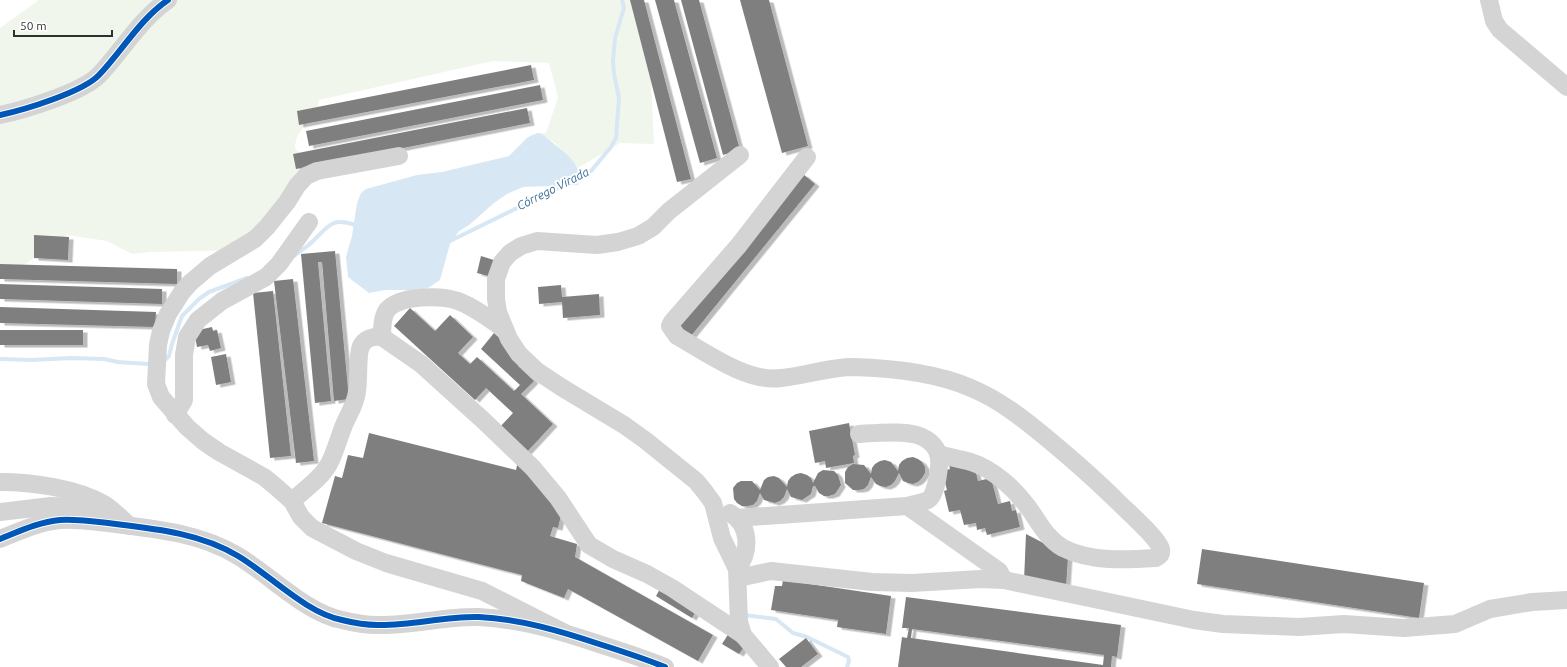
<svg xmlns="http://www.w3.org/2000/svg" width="1567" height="667" font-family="Ubuntu,sans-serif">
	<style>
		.green { fill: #f1f6ec }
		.water { fill: #d8e7f4 }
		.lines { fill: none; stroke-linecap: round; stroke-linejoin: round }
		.stream { stroke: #d8e7f4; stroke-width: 4 }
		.building { fill: #7f7f7f; fill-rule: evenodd; filter: url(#shadow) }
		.minor { stroke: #d4d4d4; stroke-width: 18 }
		.cycleway-casing { stroke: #fff; stroke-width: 8 }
		.cycleway { stroke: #0057b8; stroke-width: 6 }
		.labels { text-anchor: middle; stroke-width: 4; stroke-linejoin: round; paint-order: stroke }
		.water-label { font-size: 12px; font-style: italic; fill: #386d99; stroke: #fff }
	</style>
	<defs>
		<filter id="shadow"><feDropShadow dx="4.5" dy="2.5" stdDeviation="0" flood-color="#0004"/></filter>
	</defs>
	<rect width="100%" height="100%" fill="#fff"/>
	<!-- green -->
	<path class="green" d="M39,0H641L649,36L654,144L620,143L578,168C571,157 550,136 538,133H546L558,97L549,63L493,61L319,100L316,116C305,126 296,131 295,148L313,169L248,250L150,252L132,254L107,241L67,235L17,270L0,274V28Z"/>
	<!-- water -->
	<path class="water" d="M538,133C545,135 547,138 553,143C566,153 585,167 578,185L523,187L507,194L494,203L469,225L459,231L450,244L440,280L425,290H385L369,293L348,277L346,257L352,236L357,203L361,193L366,189L417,175L442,172L509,156L527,138L532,135Z"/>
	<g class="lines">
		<!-- stream -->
		<g class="stream">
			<path d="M576,179L591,171L611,147L616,138L619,98L614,74L613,61L615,38L624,8L622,0"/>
			<path d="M450,241L566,184"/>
			<path d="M294,256C300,251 307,247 312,242C329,226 331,216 358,226"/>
			<path d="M0,359L31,360L71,358L104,359L118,362L148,364"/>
			<path d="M163,362L169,356L172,344L182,316L199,299L209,292L247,278"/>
			<path d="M744,615L776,619L793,633L807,637L848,657L849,661L847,667"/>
		</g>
	</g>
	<!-- building -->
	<g class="building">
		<path d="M630,0H644L691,179L677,182Z"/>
		<path d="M655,0H674L717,158L700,163Z"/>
		<path d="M681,0H699L740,150L723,155Z"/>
		<path d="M740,0H769L808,146L782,153Z"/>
		<path d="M531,65L534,80L299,125L297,111Z"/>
		<path d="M540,85L543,100L309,146L306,131Z"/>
		<path d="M527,108L530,123L296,169L293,154Z"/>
		<path d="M803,174L815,184L691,336L679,326Z"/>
		<path d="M34,235L69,237L68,260L34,258Z"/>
		<path d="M335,251L349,399L334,401L322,262H318L331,401L315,403L301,254Z"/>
		<path d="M481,256L497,261L492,277L477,273Z"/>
		<path d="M0,264L177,269V284L0,279Z"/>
		<path d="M293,279L314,461L296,463L274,281Z"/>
		<path d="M0,284L162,289V304L0,299Z"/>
		<path d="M561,285L562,297L599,294L600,315L563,318L562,302L539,304L538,287Z"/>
		<path d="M273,291L291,456L270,458L253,293Z"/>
		<path d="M0,307L156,312L155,327L0,323Z"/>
		<path d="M410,308L435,331L450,315L473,337L458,353L470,364L477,357L514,391L520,385L481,349L494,333L524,360L518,366L534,381L521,394L553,424L526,453L499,428L513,413L486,388L475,400L394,326Z"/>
		<path d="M212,327L213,331L217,330L221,348L210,351L208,345L197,347L194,331Z"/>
		<rect x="0" y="330" width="83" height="15"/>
		<path d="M226,354L231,382L216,385L211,357Z"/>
		<path d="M849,423L855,455L853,456L854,463L826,468L825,461L815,463L809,431Z"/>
		<path d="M369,433L516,470L518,461L562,511L558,528L553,527L550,536L577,544L575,557L713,635L698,661L568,589L564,598L521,581L522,575L322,523L335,476L342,478L348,455L363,458Z"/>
		<path d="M913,457L918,459L922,462L925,467V473L922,478L918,482L913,484L908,483L903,481L899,473L895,481L891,485L886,487L880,486L876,484L871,477L868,485L864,489L859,490H853L845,483V472L848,467L853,464L864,465L871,474L872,468L875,464L880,461L885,460L891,462L898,471L899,465L902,461L907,458Z"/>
		<path d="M949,465H974L978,481L991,478L998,504L1010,501L1012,511L1016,510L1020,527L987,535L985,528L977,530L976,523L964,525L960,510L949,512L944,491L947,490L942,471L950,469Z"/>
		<path d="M823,470L834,471L838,475L841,485L835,494L829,496H824L819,493L815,486H813L811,494L802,500L791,497L787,489L784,497L780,501L775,503L764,500L760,493L757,501L753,505L748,506H742L737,503L734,499L733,488L737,483L741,481H752L760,490L764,480L768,477L774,476L779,478L787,487L788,481L791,477L796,474L801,473L807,475L811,478L813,483L818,473Z"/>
		<path d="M1026,534L1068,556L1066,588L1024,581Z"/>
		<path d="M1202,549L1424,583L1419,618L1197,584Z"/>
		<path d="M783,580L891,596L886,634L837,627L838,620L771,610L775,586H782Z"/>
		<path d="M661,587L697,609L692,618L656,596Z"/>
		<path d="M906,597L1121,625L1117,657L1112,656L1111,667H898L902,637L907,638L909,628H902ZM912,629L1104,655L1103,665L911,638Z"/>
		<path d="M729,633L747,643L739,654L722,644Z"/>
		<path d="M806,638L818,654L801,667H786L779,659Z"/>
	</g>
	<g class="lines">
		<!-- minor -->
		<g class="minor">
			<path d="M1489,0L1494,21L1500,30L1567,87"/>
			<path d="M0,115C24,110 83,92 99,75C122,51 140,19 168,0"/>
			<path d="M740,155L669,211L653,227L638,236L618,242L597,245L537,241L521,246L510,253L502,262L496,279V299L498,312L509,339L519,354L537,371L561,387L624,425L645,440L696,481L705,492L713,503L722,538L737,569L739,622L743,635L770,667"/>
			<path d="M399,156L317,171L306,176L297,186L287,202L267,227L255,239L210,266L190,283L182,292L168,314L161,331L158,345L156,384L161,397L187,427L203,441L219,452L264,477L275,486L292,501L301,517L312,528L356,551L386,563L482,591L565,633"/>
			<path d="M807,157L739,245L672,322L670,326L677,336C705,352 748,383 781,378C804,376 830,367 853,367C890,368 937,373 971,388C1000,400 1025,420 1049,440C1073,460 1096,480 1118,502C1128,512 1157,537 1161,549C1162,554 1160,556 1156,558C1125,560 1091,562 1063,548C1046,538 1039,522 1028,507C1015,489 993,469 971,462C960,459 949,457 938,454"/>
			<path d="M382,337C382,329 382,317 387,310C400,295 441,295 458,301C475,307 489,319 504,329"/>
			<path d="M175,415L184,400V355L187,337L198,320L222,301L266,277L279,264L309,222"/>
			<path d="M0,482C32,482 76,488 104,504C113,510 122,519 130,526"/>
			<path d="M292,501C305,489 322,478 330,462C336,450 339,437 344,425C349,413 356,404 357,391C359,379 357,355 361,346C365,338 374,336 382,337L421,364L484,421L533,468L558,498L589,545L613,559L647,574L672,588L743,635"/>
			<path d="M907,506L999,571L1004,580"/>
			<path d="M0,512L51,506L80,507L102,505"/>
			<path d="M730,513C750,525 751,551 737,569"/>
			<path d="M737,518L907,506C913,504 922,503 928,500C937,495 941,462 938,453C936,448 931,442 926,439C912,429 876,433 859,434"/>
			<path d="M0,539C20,531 39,522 60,520C79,519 98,522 116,524C158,529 202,534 238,556C270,575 306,613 342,620C354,623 366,625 377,625C411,626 445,616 479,617C520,619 560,631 599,644C621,651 643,658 665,667"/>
			<path d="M738,578L771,571L872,582L912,583L980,579L1004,580L1194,620L1223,624L1248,625L1299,627L1344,624L1404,628L1455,624L1490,609L1532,602L1567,600"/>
		</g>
		<!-- cycleway casing -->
		<g class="cycleway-casing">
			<g id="cycleway">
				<path d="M0,115C24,110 83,92 99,75C122,51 140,19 168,0"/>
				<path d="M0,539C20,531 39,522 60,520C79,519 98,522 116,524C158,529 202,534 238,556C270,575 306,613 342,620C354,623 366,625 377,625C411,626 445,616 479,617C520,619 560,631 599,644C621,651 643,658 665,667"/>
			</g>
		</g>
		<!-- cycleway -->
		<use href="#cycleway" class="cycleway"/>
	</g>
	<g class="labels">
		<!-- water labels -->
		<g class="water-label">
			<text transform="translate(553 189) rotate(-27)" y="4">Córrego Virada</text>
		</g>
	</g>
	<!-- scale -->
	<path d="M14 30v6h98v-6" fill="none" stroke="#303030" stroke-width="2"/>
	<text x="20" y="30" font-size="12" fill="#303030" stroke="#ffffff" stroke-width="3" paint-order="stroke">50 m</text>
</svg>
